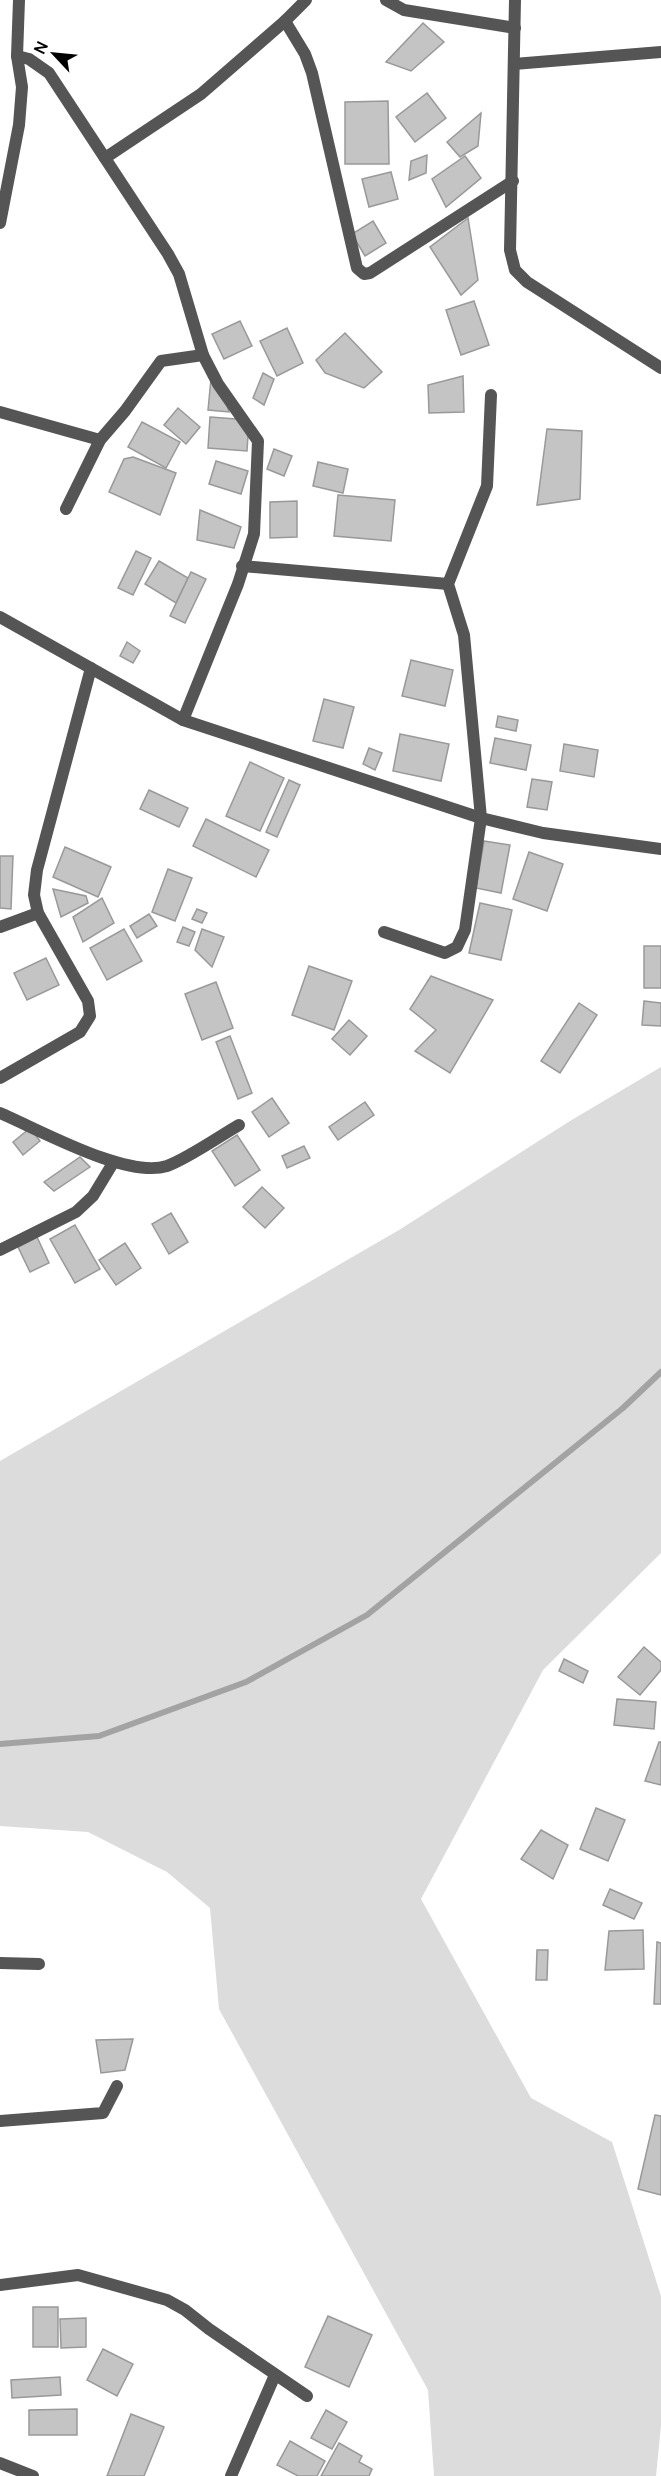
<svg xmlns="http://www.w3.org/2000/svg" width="661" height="2476" font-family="Manrope,sans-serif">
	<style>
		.green { fill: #dcdcdc }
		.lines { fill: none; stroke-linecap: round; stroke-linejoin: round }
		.stream { stroke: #a3a3a3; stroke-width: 6 }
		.building { fill: #c4c4c4; stroke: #999; stroke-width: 1.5 }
		.minor { stroke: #555; stroke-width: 12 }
	</style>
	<rect width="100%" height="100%" fill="#fff"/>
	<!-- green -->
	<path class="green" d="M661,1067V1553L543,1670L421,1899L531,2098L612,2142L661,2296V2425L656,2476H434L428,2390L219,2009L210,1908L167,1872L88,1832L0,1826V1461L399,1230L570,1121Z"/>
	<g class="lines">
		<!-- stream -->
		<path class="stream" d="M0,1744L99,1736L246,1682L367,1615L623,1408L661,1372"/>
	</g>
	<!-- building -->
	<g class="building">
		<path d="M423,23L444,42L411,71L386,62Z"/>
		<path d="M427,93L446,118L415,142L396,117Z"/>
		<path d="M388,101L389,164H345V102Z"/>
		<path d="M481,113L478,146L460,157L447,142Z"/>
		<path d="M427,155L426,173L409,180L411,161Z"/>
		<path d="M465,156L481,178L446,207L432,179Z"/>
		<path d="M391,172L398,199L369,207L362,179Z"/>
		<path d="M468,218L478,280L461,295L430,247Z"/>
		<path d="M373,221L386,243L365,256L352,234Z"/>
		<path d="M474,301L489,345L461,355L446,310Z"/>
		<path d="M240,321L252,346L224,359L212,334Z"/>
		<path d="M287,328L303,363L277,376L260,341Z"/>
		<path d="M345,333L382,372L364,388L325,373L316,360Z"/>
		<path d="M263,373L274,379L264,405L253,398Z"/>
		<path d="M463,376L464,412L429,413L428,385Z"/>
		<path d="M211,379L225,398L229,412L208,410Z"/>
		<path d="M178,408L200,427L186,444L164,425Z"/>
		<path d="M210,417L249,420L247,451L208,448Z"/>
		<path d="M142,422L180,442L166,468L128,447Z"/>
		<path d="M547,429L582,431L580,499L537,505Z"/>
		<path d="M274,449L292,456L284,476L267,469Z"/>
		<path d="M133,457L176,473L160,515L109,492L124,459Z"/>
		<path d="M216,461L248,471L241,494L209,484Z"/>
		<path d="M318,462L348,469L343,493L313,486Z"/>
		<path d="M338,495L395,500L391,541L334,536Z"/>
		<path d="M297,501V537L270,538V502Z"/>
		<path d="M200,510L241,527L234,548L197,540Z"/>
		<path d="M136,551L151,558L133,595L118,588Z"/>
		<path d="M159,561L188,578L176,603L145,584Z"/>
		<path d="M191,572L206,579L185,623L170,616Z"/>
		<path d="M127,642L140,651L133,663L120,656Z"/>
		<path d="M411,660L453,670L445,706L402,696Z"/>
		<path d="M324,699L354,707L343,748L313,741Z"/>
		<path d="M498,716L518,720L516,731L496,727Z"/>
		<path d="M400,734L449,744L441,781L393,771Z"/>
		<path d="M495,738L531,745L526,770L490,763Z"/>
		<path d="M564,744L598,750L594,777L560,771Z"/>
		<path d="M369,748L382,753L375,770L363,764Z"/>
		<path d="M250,762L284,778L260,831L226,816Z"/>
		<path d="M532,779L552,782L547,810L527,807Z"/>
		<path d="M289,780L300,785L277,837L266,832Z"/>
		<path d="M149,790L188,808L179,827L140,809Z"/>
		<path d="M206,819L269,850L256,877L193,846Z"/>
		<path d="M484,841L510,845L501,893L476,888Z"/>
		<path d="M65,847L111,867L98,897L53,877Z"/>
		<path d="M529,852L563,864L547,911L513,899Z"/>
		<path d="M0,856H13L11,909L0,908Z"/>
		<path d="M168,869L192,878L175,921L152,912Z"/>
		<path d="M53,889L86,896L88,903L61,917Z"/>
		<path d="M102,898L114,923L83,942L73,917Z"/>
		<path d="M480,903L512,910L501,960L469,953Z"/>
		<path d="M197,909L207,913L202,923L192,919Z"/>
		<path d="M149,914L157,926L137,938L130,926Z"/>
		<path d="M183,927L195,932L189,946L177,942Z"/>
		<path d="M124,929L142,961L107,980L90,948Z"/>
		<path d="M202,929L224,937L212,967L195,950Z"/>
		<rect x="644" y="946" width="17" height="42"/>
		<path d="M46,958L59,985L27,1000L14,973Z"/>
		<path d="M309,966L352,981L334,1030L292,1015Z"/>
		<path d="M431,976L493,1000L450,1073L415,1051L436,1030L410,1009Z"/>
		<path d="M216,982L233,1028L202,1040L185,994Z"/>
		<path d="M644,1001L661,1003V1026L642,1025Z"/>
		<path d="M579,1003L597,1015L560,1073L541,1061Z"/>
		<path d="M349,1020L367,1036L350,1055L332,1039Z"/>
		<path d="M230,1036L252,1093L238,1099L216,1042Z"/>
		<path d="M272,1098L289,1123L269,1137L252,1112Z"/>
		<path d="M365,1102L374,1115L338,1140L329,1127Z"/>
		<path d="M30,1128L40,1141L23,1155L13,1142Z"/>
		<path d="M237,1135L260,1170L235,1186L212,1151Z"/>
		<path d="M304,1146L310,1158L287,1168L282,1156Z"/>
		<path d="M80,1157L90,1167L54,1191L44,1182Z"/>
		<path d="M262,1187L284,1208L265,1228L243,1207Z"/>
		<path d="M171,1213L188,1242L169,1254L152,1224Z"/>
		<path d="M75,1225L100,1269L75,1283L50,1239Z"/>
		<path d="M37,1237L49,1263L30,1272L18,1247Z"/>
		<path d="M125,1243L141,1268L116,1285L99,1260Z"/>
		<path d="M644,1647L661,1662V1670L640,1695L618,1677Z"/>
		<path d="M564,1659L588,1671L583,1683L559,1671Z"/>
		<path d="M617,1699L656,1702L654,1729L614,1725Z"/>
		<path d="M659,1742H661V1785L645,1781Z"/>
		<path d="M596,1808L625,1820L608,1861L580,1849Z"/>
		<path d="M541,1830L568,1845L553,1879L521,1859Z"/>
		<path d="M610,1889L642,1903L634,1919L603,1905Z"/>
		<path d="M643,1930L644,1969L605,1970L609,1931Z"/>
		<path d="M657,1942L661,1943V2004H654Z"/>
		<path d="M537,1950H548L547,1980H536Z"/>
		<path d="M133,2039L125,2070L101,2073L96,2040Z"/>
		<path d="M655,2115L661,2116V2195L638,2189Z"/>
		<rect x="33" y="2307" width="25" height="40"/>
		<path d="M328,2316L372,2335L349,2387L305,2367Z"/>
		<path d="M86,2318V2347L61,2348L60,2319Z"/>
		<path d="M103,2349L133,2364L117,2396L87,2380Z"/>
		<path d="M60,2377L61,2395L12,2398L11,2380Z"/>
		<path d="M77,2409V2435H29V2410Z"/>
		<path d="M326,2410L347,2422L332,2449L311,2438Z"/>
		<path d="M131,2414L164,2427L144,2476H107Z"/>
		<path d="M290,2441L325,2461L317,2476H298L277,2465Z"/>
		<path d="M339,2443L362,2456L359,2462L372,2469L369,2476H321Z"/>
	</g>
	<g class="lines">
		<!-- minor -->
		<g class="minor">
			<path d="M386,0L404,10L515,28"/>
			<path d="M515,0L510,250L515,270L527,282L661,368"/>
			<path d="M285,21L305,54L312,73L357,268L364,274L370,273L513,181"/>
			<path d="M17,56L29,59L49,73L168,254L179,274L203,355L218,384L258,441L254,534L238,584L183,720"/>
			<path d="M514,64L661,52"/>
			<path d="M105,158L201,94L285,21L306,0"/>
			<path d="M0,223L19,125L22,87L17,56L19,0"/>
			<path d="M0,412L100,440"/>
			<path d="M66,509L100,440L125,411L161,361L203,355"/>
			<path d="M242,566L448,584"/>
			<path d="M0,617L183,720L481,818L543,833L661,849"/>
			<path d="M0,927L38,913"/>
			<path d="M384,932L445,953L457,947L465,930L481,818L464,635L448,584L487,486L491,395"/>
			<path d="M0,1078L80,1032L90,1016L88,1001L38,913L34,895L37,870L91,668"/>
			<path d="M0,1113C40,1130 127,1179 167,1166C187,1159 220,1136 239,1125"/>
			<path d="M0,1250L76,1212L93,1196L113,1163"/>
			<path d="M0,1963L39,1964"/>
			<path d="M0,2121L103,2113L117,2086"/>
			<path d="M0,2285L78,2275L167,2300L185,2310L209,2329L307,2396"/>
			<path d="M0,2463L33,2476"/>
			<path d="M231,2476L275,2375"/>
		</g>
	</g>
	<!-- north arrow -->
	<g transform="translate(54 54) rotate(296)" stroke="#ffffff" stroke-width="4.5" paint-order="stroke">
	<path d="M0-4.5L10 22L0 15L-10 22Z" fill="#000000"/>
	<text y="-9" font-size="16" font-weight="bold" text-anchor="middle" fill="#000000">N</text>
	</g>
</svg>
